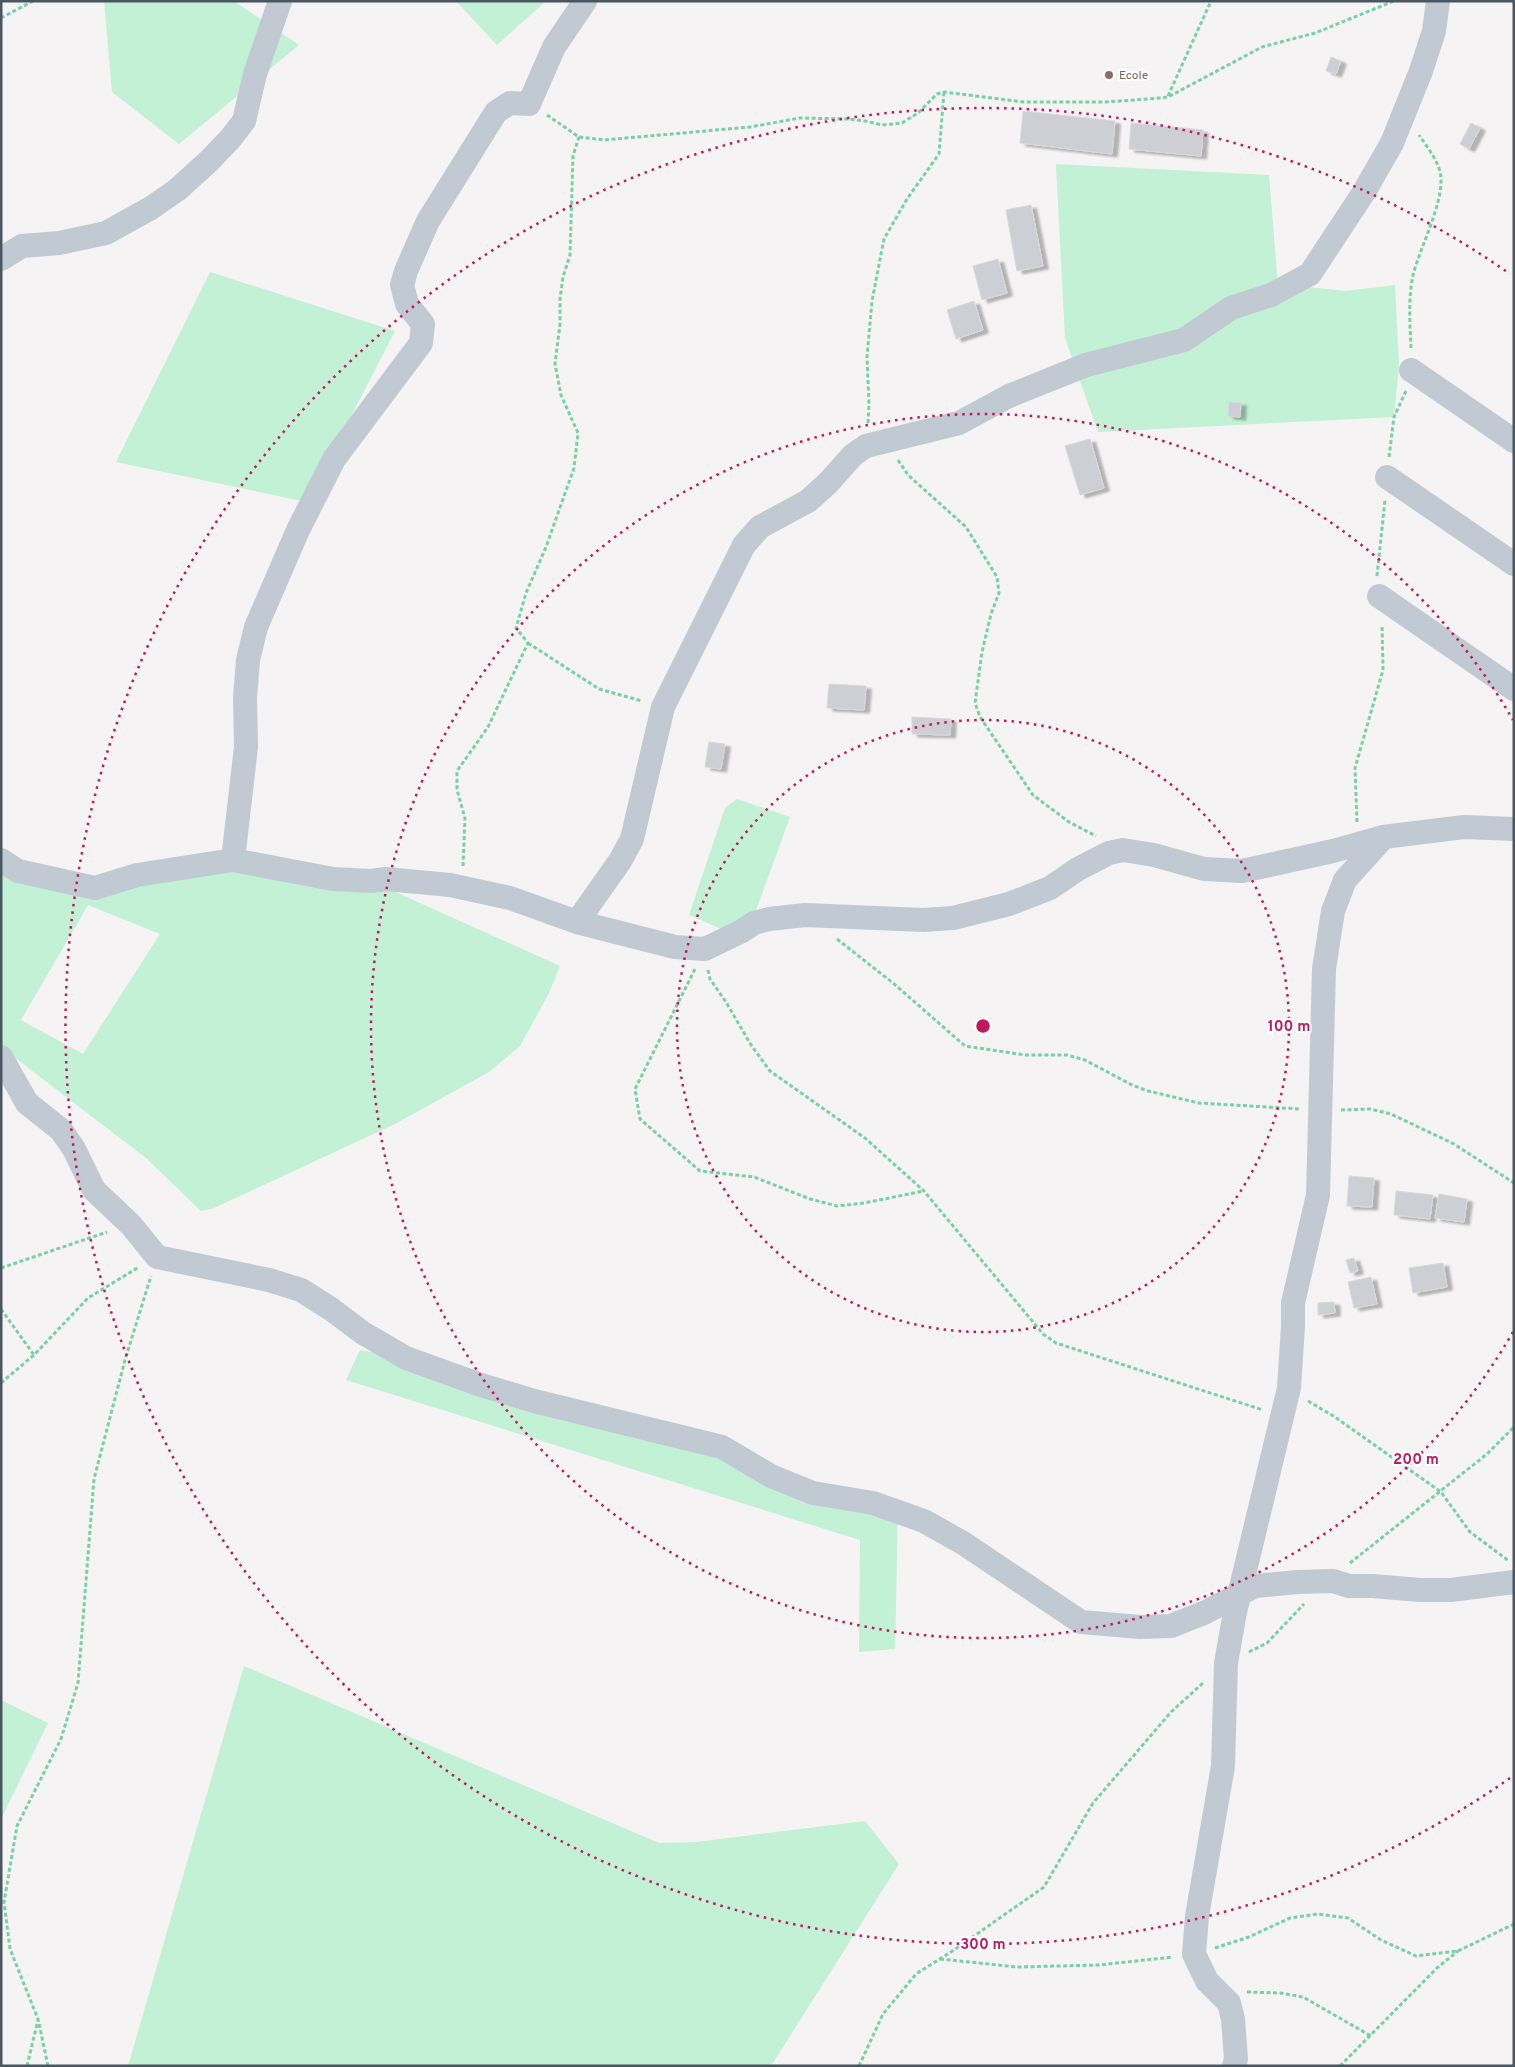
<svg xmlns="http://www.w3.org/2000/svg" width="1515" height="2067" font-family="Overpass,sans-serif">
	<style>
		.green { fill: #c3f1d5; fill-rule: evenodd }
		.building { fill: #cdcfd5; stroke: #d7d9de; filter: url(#shadow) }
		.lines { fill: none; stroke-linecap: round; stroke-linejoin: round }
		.path { stroke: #7ad0a6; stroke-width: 3; stroke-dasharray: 4 2.5; stroke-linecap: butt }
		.minor { stroke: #c1cad2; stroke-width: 24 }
		.ring { fill: none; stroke: #c2185b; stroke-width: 2.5; stroke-dasharray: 2.5 5 }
		.education-dot { fill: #8d6e63; stroke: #fff; stroke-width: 2 }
		.labels { text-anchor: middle; stroke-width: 4.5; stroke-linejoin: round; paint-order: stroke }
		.education-label { font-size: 12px; fill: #785e54; stroke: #fff; text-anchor: start }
		.centre { fill: #c2185b; stroke: #fff; stroke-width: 2.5 }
		.ring-label { font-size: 15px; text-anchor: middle; font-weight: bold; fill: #c2185b; stroke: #fff; stroke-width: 4.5; stroke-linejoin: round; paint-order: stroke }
	</style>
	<defs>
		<filter id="shadow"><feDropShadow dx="5.5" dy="3" stdDeviation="1" flood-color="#0004"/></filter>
	</defs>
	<rect width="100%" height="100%" fill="#f5f3f3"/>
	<!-- green -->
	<g class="green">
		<path d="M104,1H234L299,45L179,144L112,92Z"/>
		<path d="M456,1H546L497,45Z"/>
		<path d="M1056,164L1269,175L1278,286H1299L1345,291L1395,285L1399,365L1394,417L1098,432L1065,338Z"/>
		<path d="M210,272L395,331L307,502L116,462Z"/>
		<path d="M737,799L790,817L754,916L721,929L689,915L725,808Z"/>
		<path d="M1,860L95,888L222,861L371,881L560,966L548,995L520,1046L489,1072L395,1124L214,1208L201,1211L146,1158L1,1047ZM88,905L160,934L83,1054L21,1020Z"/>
		<path d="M360,1350L406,1358L898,1511L895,1649L859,1652L860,1540L346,1380Z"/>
		<path d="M244,1666L659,1843L696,1842L865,1821L899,1864L771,2066H128Z"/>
		<path d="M1,1700L48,1723L1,1819Z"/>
	</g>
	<!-- building -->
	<g class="building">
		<path d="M1331,57L1341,61L1336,74L1326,71Z"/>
		<path d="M1023,111L1115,121L1112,154L1020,143Z"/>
		<path d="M1131,123L1203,130L1201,156L1129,149Z"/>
		<path d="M1471,123L1480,128L1469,149L1460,144Z"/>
		<path d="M1031,205L1043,266L1017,271L1006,210Z"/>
		<path d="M998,259L1007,293L982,300L973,266Z"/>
		<path d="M974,301L983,330L956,339L947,310Z"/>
		<path d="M1229,402L1241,403L1240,417L1228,416Z"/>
		<path d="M1090,439L1104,488L1080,495L1065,446Z"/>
		<path d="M829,684L866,686L864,710L827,708Z"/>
		<path d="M912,717L951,719L950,735L912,734Z"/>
		<path d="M709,742L725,744L721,769L705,767Z"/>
		<path d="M1349,1176L1374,1178L1372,1207L1347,1206Z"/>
		<path d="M1396,1191L1433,1195L1430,1219L1394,1215Z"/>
		<path d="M1439,1194L1467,1199L1464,1222L1435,1218Z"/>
		<path d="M1354,1258L1358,1271L1350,1273L1346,1260Z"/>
		<path d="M1443,1263L1447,1287L1413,1293L1409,1268Z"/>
		<path d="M1371,1277L1377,1304L1354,1308L1348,1282Z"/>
		<path d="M1334,1302L1335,1313L1318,1315V1303Z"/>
	</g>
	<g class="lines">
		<!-- path -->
		<g class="path">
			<path d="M1,18L33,1"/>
			<path d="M1168,96L1211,1"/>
			<path d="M547,115L579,137L604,140L750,127L800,118L848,119L865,121L882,125L902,123L918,113L937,94L944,92L1024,102H1106L1161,98L1168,97L1262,47L1315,33L1394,1"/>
			<path d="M1411,348C1410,324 1408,299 1413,275C1420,248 1442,206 1441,179C1441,164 1427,147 1419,135"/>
			<path d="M868,423L869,404L867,357L872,301L884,239L907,199L939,154L944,92"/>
			<path d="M1389,457L1394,417L1406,391"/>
			<path d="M898,460L908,475L966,527L997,577L999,593L991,614L982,652L975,703L980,717L1033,795L1069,822L1096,836"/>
			<path d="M1377,576L1385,500"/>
			<path d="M528,643L599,689L642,701"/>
			<path d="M1357,822L1355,768L1383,670L1382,625"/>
			<path d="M463,866L465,818L457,790V771L488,727L528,643L516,628L526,593L546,547L574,468L578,433L561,395L555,364L560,324V299L563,277L570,255L573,156L579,137"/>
			<path d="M837,939L893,983L965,1046L1025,1055H1067L1085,1060L1132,1085L1148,1091L1199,1103L1300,1109"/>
			<path d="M695,969L635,1089L640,1119L700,1171L754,1177L810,1199L837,1206L864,1203L924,1191"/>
			<path d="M708,970L710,979L726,1002L751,1045L770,1071L865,1138L924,1191L1043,1334L1056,1343L1263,1410"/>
			<path d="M1341,1110L1370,1109L1391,1114L1454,1144L1514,1183"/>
			<path d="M1,1268L107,1232"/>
			<path d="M1,1309L34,1355"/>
			<path d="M1,1383L34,1355L88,1298L139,1267"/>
			<path d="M1308,1401L1335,1417L1441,1492L1470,1532L1509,1561"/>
			<path d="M1350,1563L1487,1454L1514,1427"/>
			<path d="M1249,1652L1267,1643L1304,1604"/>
			<path d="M1215,1948L1249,1937L1290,1918L1318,1914L1348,1918L1381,1940L1416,1956L1458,1951L1514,1924"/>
			<path d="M940,1959L1017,1967L1099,1965L1173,1957"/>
			<path d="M1247,1992L1280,1993L1303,1997L1371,2036"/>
			<path d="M27,2066L38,2020"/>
			<path d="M48,2066L38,2019L10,1949L4,1902L17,1826L61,1739L78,1683L94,1479L125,1360L151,1276"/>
			<path d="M859,2066L883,2014L916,1974L954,1950L1044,1887L1093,1803L1171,1712L1203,1683"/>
			<path d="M1340,2066L1437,1968L1458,1951"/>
		</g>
		<!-- minor -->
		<g class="minor">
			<path d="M1,259L22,246L59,243L106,233L151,208L177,190L209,161L230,139L244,121L255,74L280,1"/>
			<path d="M1411,370L1514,441"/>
			<path d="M1387,477L1514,564"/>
			<path d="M1379,596L1514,689"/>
			<path d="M1,860L18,871L95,888L137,875L233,860L333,879L371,881L386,879L450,885L510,898L577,922L675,947L705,949L742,931L754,923L769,919L805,915L923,920L953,918L1009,904L1050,888L1078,869L1109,853L1123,850L1154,855L1204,869L1242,871L1333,851L1383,837L1464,827L1514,829"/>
			<path d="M233,860L246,747L245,698L248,660L256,627L298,530L334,459L421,343L423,324L407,304L402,285L406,271L428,221L496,112L510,103L529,104L554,47L585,1"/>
			<path d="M577,922L620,861L632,839L663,707L744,545L760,527L808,501L828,483L853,455L866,446L959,423L1009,396L1086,365L1184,340L1231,308L1271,295L1310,274L1364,192L1392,143L1421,71L1434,31L1438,1"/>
			<path d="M1,1057L27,1103L61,1130L74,1149L94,1190L131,1225L157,1257L269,1280L301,1290L331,1309L363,1333L406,1358L481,1385L534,1401L722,1447L771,1476L813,1493L873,1503L924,1521L963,1543L1081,1622L1140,1627L1171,1626L1206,1612L1255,1586L1298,1582L1333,1581L1349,1586H1373L1420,1590H1451L1514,1582"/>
			<path d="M1234,2066L1236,2059L1233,2019L1229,2003L1207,1981L1194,1954L1197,1916L1223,1766L1226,1663L1235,1612L1289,1388L1293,1326V1303L1318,1195L1324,969L1333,911L1345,880L1383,838"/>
		</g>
	</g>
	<!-- distance rings -->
	<g class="ring">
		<circle cx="983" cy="1026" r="306"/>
		<path d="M1513 1332A612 612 0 1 1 1513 720"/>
		<path d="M1510 1778A918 918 0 1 1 1510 274"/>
	</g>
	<!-- markers -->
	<circle class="education-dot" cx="1109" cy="75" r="5"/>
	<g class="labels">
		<!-- education labels -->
		<g class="education-label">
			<text x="1119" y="79">Ecole</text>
		</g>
	</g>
	<circle cx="983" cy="1026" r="8" class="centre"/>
	<g class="ring-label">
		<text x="1289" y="1031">100 m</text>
		<text x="1416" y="1464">200 m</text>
		<text x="983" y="1949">300 m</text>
	</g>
	<!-- border -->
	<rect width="1515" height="2067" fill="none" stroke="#4a5661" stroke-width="5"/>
</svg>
